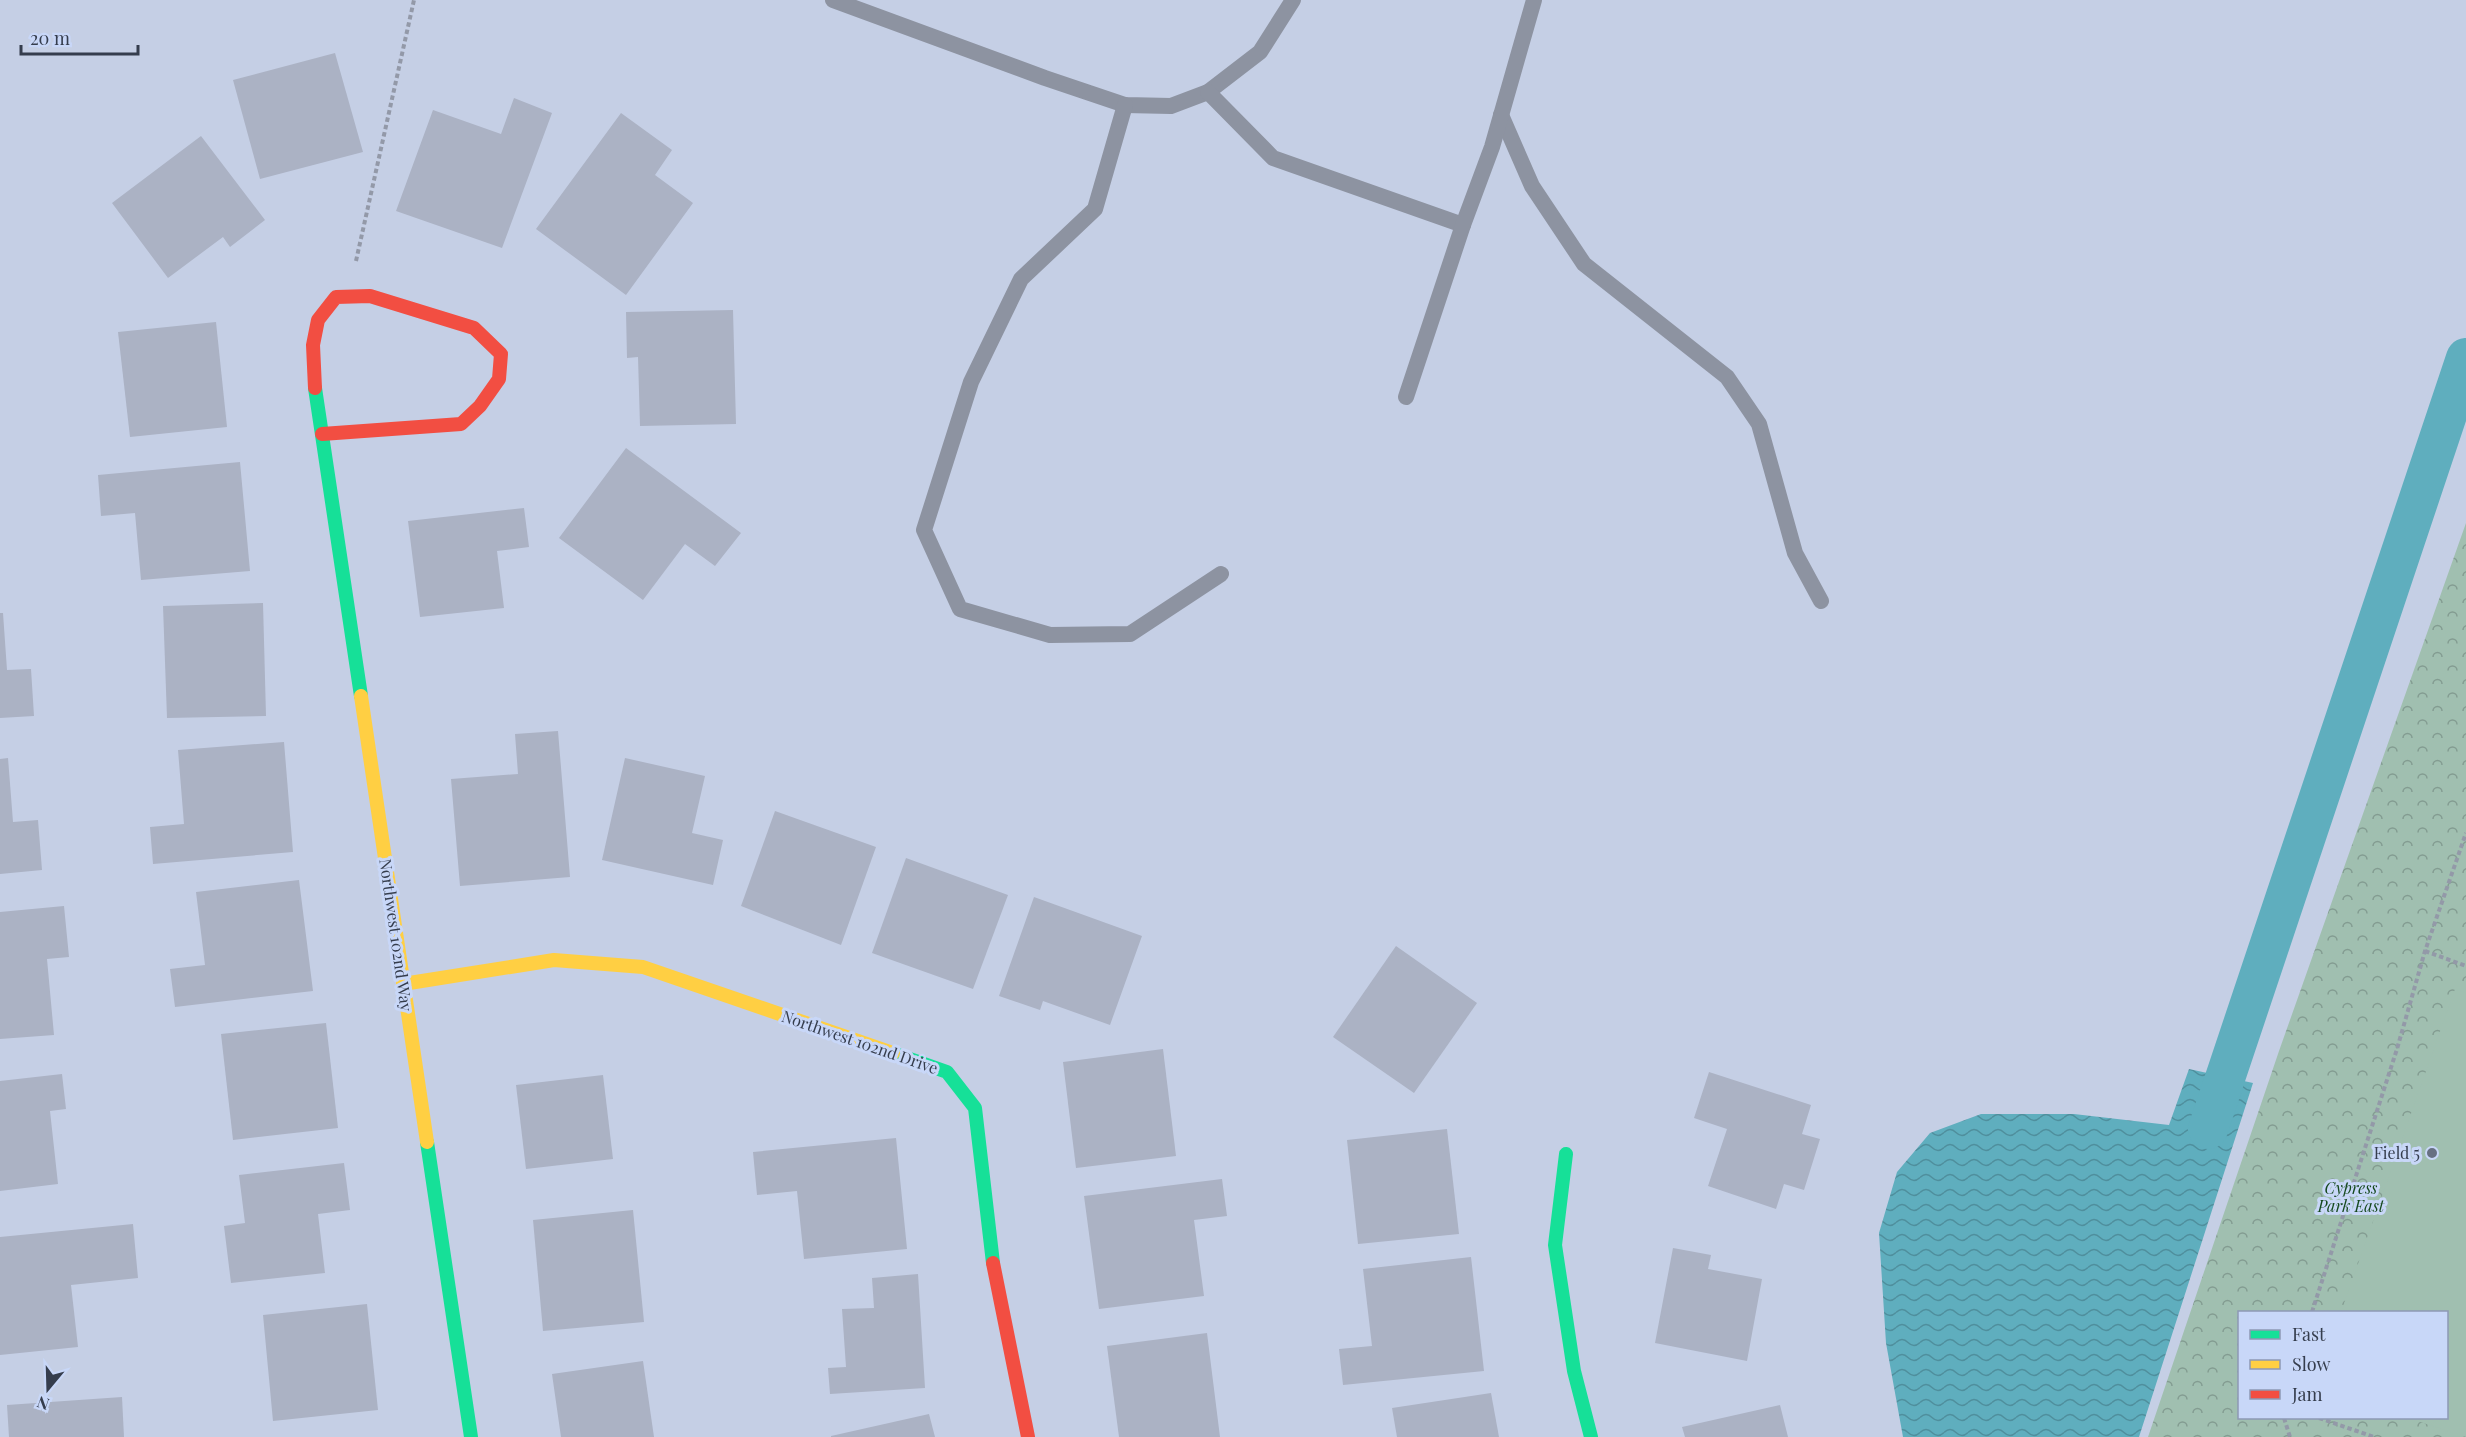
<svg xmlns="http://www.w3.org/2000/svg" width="2466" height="1437" font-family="'Playfair Display',serif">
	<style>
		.park { fill: url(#park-crowns); fill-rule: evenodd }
		.pitch { fill: #a0bfb0 }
		.water { fill: url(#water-waves) }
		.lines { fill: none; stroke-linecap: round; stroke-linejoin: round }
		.canal { stroke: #5faebe; stroke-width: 40 }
		.building { fill: #abb2c4 }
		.path { stroke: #9399a8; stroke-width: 4; stroke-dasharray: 4.5 3; stroke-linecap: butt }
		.lane { stroke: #8d93a1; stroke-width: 16 }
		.fast { stroke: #16e098; stroke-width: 14 }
		.slow { stroke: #ffcf43; stroke-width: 14 }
		.jam { stroke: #f24e42; stroke-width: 14 }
		.poi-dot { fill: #677082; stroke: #c8d7f8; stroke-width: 2 }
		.labels { text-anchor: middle; stroke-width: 6; stroke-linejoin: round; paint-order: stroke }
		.street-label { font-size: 16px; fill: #353d4d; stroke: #c8d7f8 }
		.poi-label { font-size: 16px; fill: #353d4d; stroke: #c8d7f8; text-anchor: end }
		.park-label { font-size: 16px; font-style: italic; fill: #15491d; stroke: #c8d7f8 }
	</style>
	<defs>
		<pattern id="park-crowns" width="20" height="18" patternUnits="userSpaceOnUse" patternTransform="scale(1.5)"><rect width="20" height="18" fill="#a0bfb0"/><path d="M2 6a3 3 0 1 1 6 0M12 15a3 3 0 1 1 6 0" fill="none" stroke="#839c91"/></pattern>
		<pattern id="water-waves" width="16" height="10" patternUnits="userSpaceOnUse" patternTransform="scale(1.5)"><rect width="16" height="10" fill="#5faebe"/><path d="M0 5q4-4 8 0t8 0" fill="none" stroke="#4f8f9d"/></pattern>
	</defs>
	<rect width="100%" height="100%" fill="#c5cfe5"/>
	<!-- park -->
	<path class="park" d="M2466,523V1437H2148L2279,1051ZM2240,1312H2446V1418H2240Z"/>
	<!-- pitch -->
	<path class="pitch" d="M2455,989L2466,993V1437L2408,1418H2446V1312H2341Z"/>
	<!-- water -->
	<path class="water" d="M2189,1069L2253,1083L2139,1437H1903L1886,1343L1879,1233L1897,1172L1930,1133L1981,1114H2074L2169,1125Z"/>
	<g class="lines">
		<!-- canal -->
		<path class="canal" d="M2208,1129L2466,358"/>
	</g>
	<!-- building -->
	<g class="building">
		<path d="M335,53L363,152L260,179L233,80Z"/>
		<path d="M514,98L552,113L502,248L396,211L433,110L501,134Z"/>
		<path d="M621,113L672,150L655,175L693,203L626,295L536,229Z"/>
		<path d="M201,136L265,220L230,247L223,237L168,278L112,203Z"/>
		<path d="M733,310L736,424L640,426L638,357L627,358L626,312Z"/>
		<path d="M216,322L227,427L130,437L118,332Z"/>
		<path d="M626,448L741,533L715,566L685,544L643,600L559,538Z"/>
		<path d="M240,462L250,571L141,580L135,513L101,516L98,475Z"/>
		<path d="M524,508L529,547L497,551L504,608L420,617L408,521Z"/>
		<path d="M263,603L266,716L167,718L163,606Z"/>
		<path d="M0,613H3L7,670L31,669L34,716L0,718Z"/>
		<path d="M558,731L570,877L460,886L451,779L518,774L515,734Z"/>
		<path d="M284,742L293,852L153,864L150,827L184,824L178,750Z"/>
		<path d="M8,758L13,822L38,820L42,870L0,874V759Z"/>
		<path d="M625,758L705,776L692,833L723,840L713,885L602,860Z"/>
		<path d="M775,811L876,847L841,945L741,906Z"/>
		<path d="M906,858L1008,895L973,989L872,953Z"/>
		<path d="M299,880L313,991L175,1007L170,969L205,965L196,892Z"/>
		<path d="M1034,897L1142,936L1110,1025L1043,1001L1040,1010L999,996Z"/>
		<path d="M64,906L69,957L47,959L54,1035L0,1039V912Z"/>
		<path d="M1396,946L1477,1003L1414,1093L1333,1037Z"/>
		<path d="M326,1023L338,1128L233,1140L221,1034Z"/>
		<path d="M1163,1049L1176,1156L1076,1168L1063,1062Z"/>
		<path d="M1709,1072L1811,1105L1802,1134L1820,1139L1804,1190L1784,1184L1776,1209L1708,1186L1727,1129L1694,1118Z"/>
		<path d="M62,1074L66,1109L50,1111L58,1184L0,1191V1081Z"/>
		<path d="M603,1075L613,1159L526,1169L516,1085Z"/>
		<path d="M1447,1129L1459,1234L1358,1244L1347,1140Z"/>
		<path d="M896,1138L907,1249L804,1259L797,1191L757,1195L753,1152Z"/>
		<path d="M344,1163L350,1210L318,1214L325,1273L231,1283L224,1226L245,1223L239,1175Z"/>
		<path d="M1222,1179L1227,1216L1194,1220L1204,1296L1099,1309L1084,1196Z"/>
		<path d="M633,1210L644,1322L543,1331L533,1220Z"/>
		<path d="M133,1224L138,1278L71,1285L78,1347L0,1355V1237Z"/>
		<path d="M1673,1248L1711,1255L1708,1269L1762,1279L1747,1361L1655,1343Z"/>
		<path d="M1471,1257L1484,1371L1343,1385L1339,1349L1372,1346L1363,1269Z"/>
		<path d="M918,1274L925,1388L830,1394L828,1368L846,1367L842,1309L874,1308L872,1278Z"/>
		<path d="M367,1304L378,1410L273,1421L263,1315Z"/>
		<path d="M1207,1333L1220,1437H1119L1107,1346Z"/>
		<path d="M643,1361L654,1437H561L552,1374Z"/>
		<path d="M1491,1393L1499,1437H1397L1392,1408Z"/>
		<path d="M122,1397L124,1437H9L7,1405Z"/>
		<path d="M1780,1405L1788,1437H1685L1682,1427Z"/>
		<path d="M929,1414L935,1437H831V1436Z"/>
	</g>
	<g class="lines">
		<!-- path -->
		<g class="path">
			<path d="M356,261L414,0"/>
			<path d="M2425,951L2466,966"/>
			<path d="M2312,1312L2397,1049L2425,951L2466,833"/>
			<path d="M2284,1418L2290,1437"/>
			<path d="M2319,1418L2374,1437"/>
		</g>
		<!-- lane -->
		<g class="lane">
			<path d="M833,0L1045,78L1125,105L1171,106L1208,92L1260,52L1293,0"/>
			<path d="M1208,92L1273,158L1463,225"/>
			<path d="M1125,105L1095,209L1021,279L971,382L924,530L960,609L1050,635L1130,634L1221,574"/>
			<path d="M1501,115L1532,186L1584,264L1727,377L1759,424L1795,553L1821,601"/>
			<path d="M1406,397L1463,225L1492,147L1534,0"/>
		</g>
		<!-- fast -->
		<g class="fast">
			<path d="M315,388L361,696"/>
			<path d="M893,1053L947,1072L975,1108L993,1263"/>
			<path d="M427,1142L471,1437"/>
			<path d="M1566,1154L1555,1245L1574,1371L1591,1437"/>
		</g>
		<!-- slow -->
		<g class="slow">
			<path d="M361,696L427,1142"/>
			<path d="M403,984L554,960L643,967L893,1053"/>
		</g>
		<!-- jam -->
		<g class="jam">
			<path d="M315,388L313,345L318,320L336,297L370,296L474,328L501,354L499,379L480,406L461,424L322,434"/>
			<path d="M993,1263L1028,1437"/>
		</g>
	</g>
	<!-- markers -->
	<circle class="poi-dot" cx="2432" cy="1153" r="6"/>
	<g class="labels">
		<!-- street labels -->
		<g class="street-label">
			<text transform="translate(396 935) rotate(82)" y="6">Northwest 102nd Way</text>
			<text transform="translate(860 1042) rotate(19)" y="6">Northwest 102nd Drive</text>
		</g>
		<!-- poi labels -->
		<g class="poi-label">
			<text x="2420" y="1159">Field 5</text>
		</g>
		<!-- park labels -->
		<g class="park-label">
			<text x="2351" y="1194">Cypress<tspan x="2351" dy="18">Park East</tspan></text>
		</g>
	</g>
	<!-- legend -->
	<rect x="2238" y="1311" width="210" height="108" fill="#c8d7f8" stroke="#8d99b4" stroke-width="1.5"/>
	<rect x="2250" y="1330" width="30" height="9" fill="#16e098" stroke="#8d99b4" stroke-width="1.5"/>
	<text x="2292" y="1341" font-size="18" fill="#353d4d">Fast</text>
	<rect x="2250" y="1360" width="30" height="9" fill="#ffcf43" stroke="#8d99b4" stroke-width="1.5"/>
	<text x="2292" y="1371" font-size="18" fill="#353d4d">Slow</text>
	<rect x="2250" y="1390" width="30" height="9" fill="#f24e42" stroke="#8d99b4" stroke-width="1.5"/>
	<text x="2292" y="1401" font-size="18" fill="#353d4d">Jam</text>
	<!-- north arrow -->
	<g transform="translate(48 1389) rotate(199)" stroke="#c8d7f8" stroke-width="4.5" paint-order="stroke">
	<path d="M0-4.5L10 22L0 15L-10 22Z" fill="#353d4d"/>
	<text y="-9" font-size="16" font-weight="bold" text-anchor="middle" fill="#353d4d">N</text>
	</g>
	<!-- scale -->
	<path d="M21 45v9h117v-9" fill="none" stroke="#353d4d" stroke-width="3"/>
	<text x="30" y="45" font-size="18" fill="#353d4d" stroke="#c8d7f8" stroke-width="4.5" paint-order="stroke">20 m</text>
</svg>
